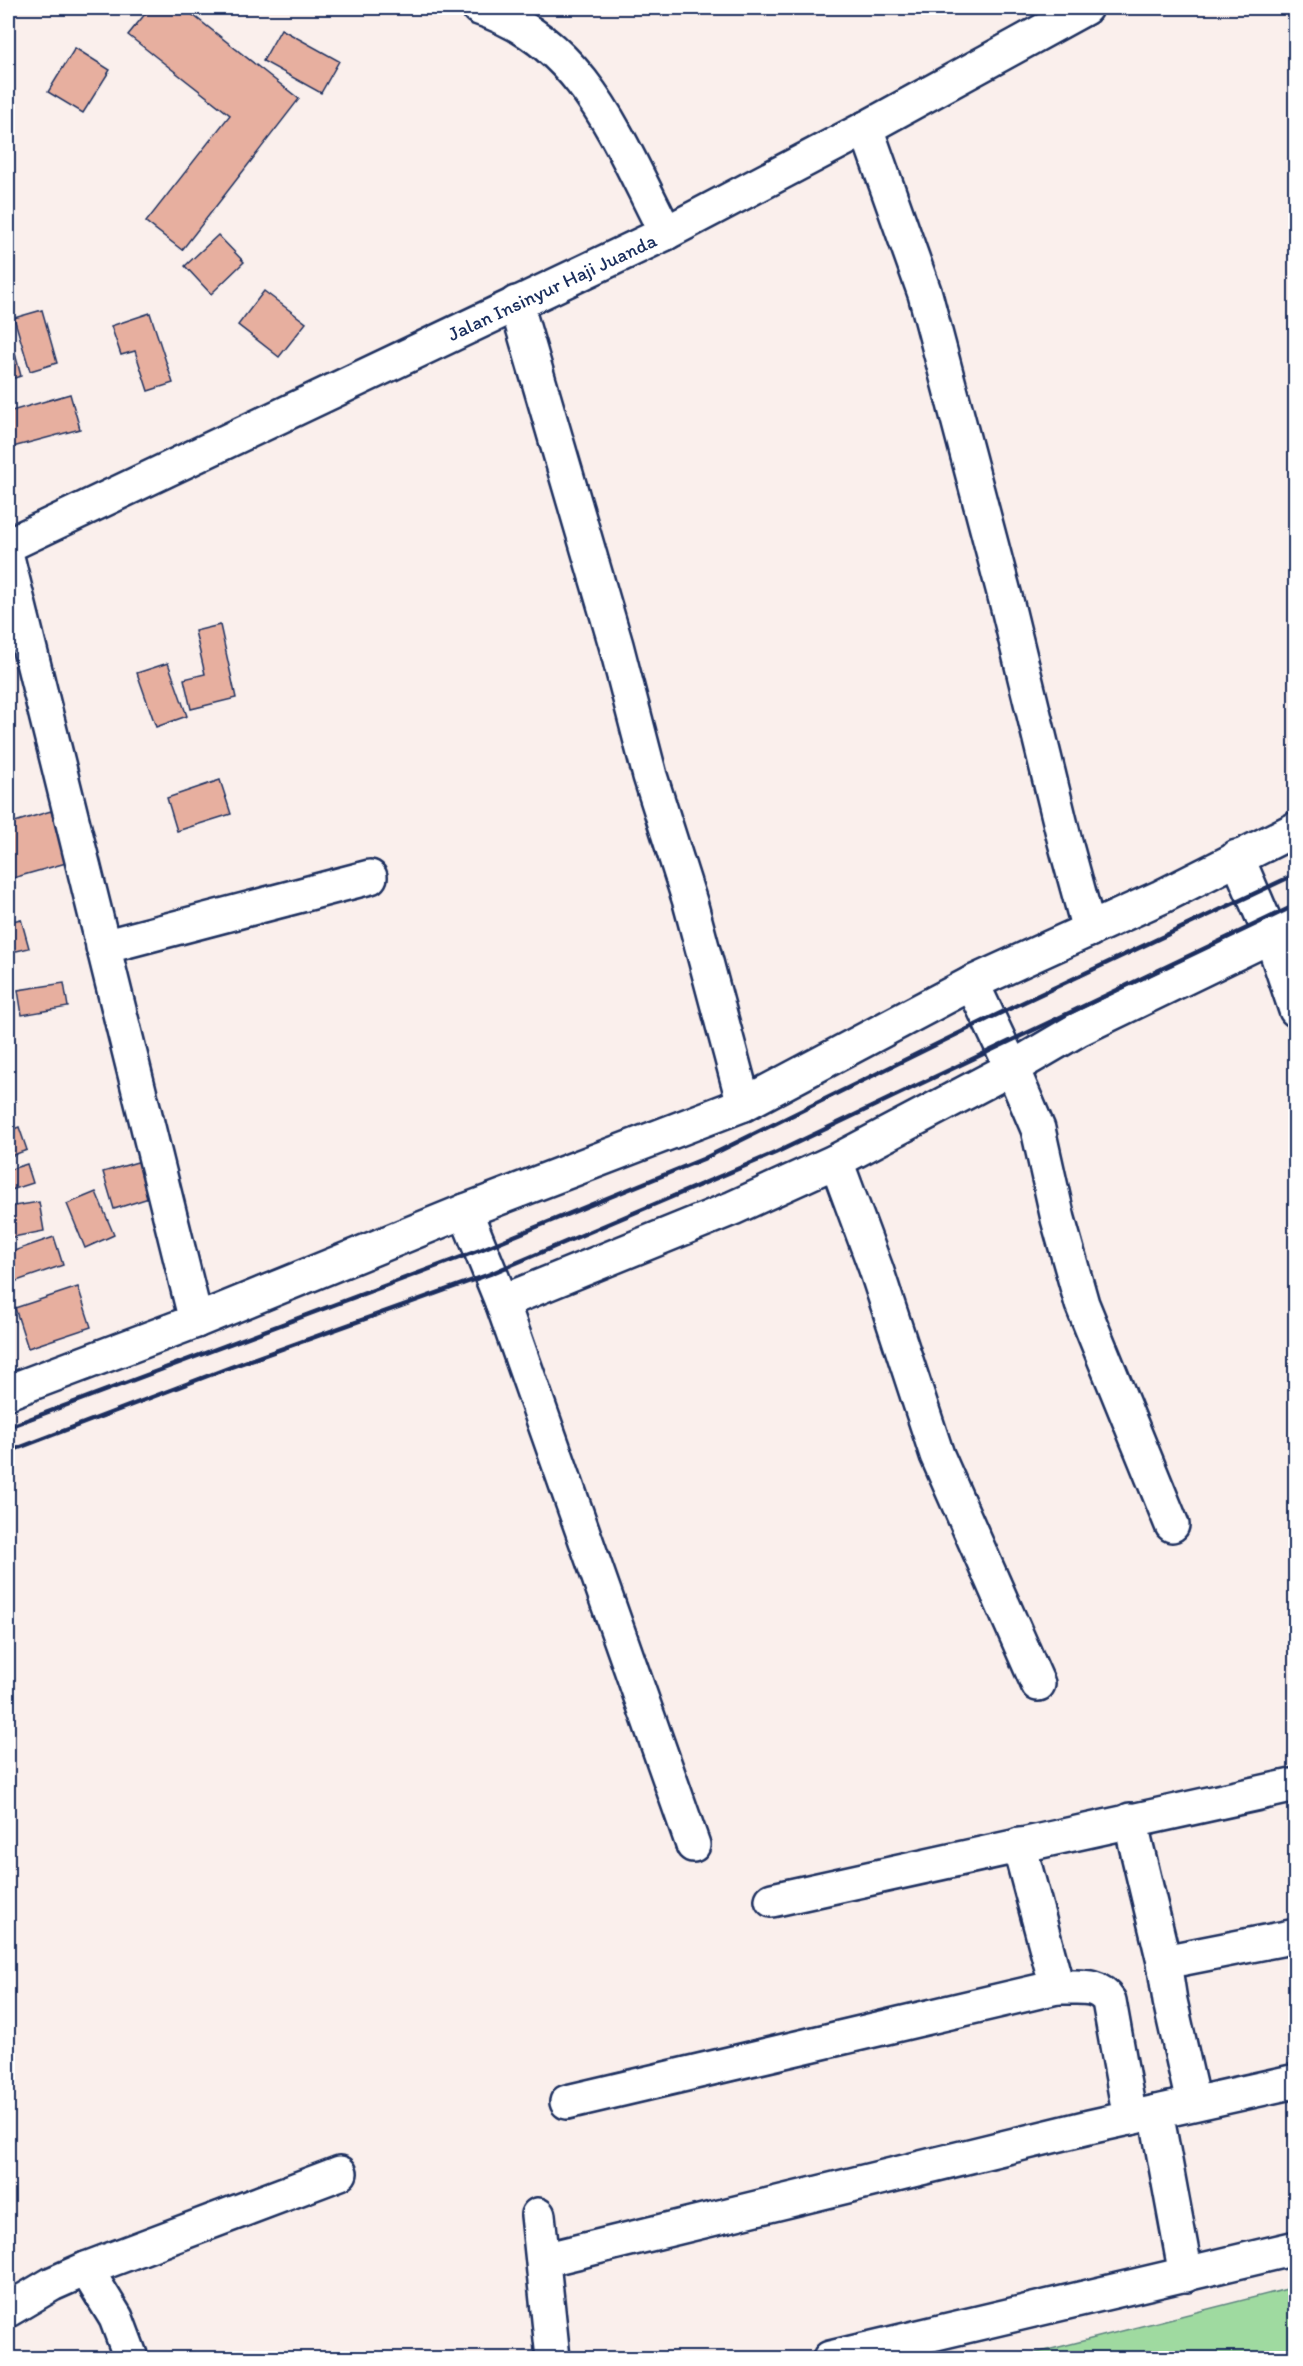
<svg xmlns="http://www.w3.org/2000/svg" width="1303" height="2366" font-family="Itim,sans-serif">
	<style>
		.green { fill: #9fdaa0; stroke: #5d847f; stroke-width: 1.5 }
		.building { fill: #e7af9f; stroke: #1b2f5e; stroke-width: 1.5 }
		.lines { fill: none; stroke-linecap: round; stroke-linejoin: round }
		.street-casing { stroke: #1b2f5e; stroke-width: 38 }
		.highway-casing { stroke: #1b2f5e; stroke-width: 38 }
		.street { stroke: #fff; stroke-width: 33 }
		.highway { stroke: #fff; stroke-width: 33 }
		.rail { stroke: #1b2f5e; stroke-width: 4.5 }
		.labels { text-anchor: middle; stroke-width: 4.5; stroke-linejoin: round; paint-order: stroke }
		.street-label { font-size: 20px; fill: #1b2f5e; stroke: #fff }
	</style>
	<rect width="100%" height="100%" fill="#faefec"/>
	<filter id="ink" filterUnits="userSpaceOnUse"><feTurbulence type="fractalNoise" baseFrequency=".0167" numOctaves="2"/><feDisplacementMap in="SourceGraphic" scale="12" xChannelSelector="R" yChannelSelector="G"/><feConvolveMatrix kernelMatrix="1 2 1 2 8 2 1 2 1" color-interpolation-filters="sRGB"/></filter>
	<g filter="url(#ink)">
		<!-- green -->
		<path class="green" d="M1295,2287V2358H1016Z"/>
		<!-- building -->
		<g class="building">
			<path d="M150,8H184L299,99L182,250L146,222L230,115L128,35Z"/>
			<path d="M281,29L339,61L321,93L263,61Z"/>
			<path d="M75,48L110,70L83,113L48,92Z"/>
			<path d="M218,235L244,262L211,294L185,266Z"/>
			<path d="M264,291L306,323L279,357L238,325Z"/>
			<path d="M42,310L57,363L30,371L14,318Z"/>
			<path d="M150,313L173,383L148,391L135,351L121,355L111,326Z"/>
			<path d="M8,327L21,376L8,380Z"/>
			<path d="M70,394L80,429L9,448L8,412Z"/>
			<path d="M220,625L236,698L191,709L184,679L205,674L195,631Z"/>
			<path d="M168,663L187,716L156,727L137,673Z"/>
			<path d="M220,780L231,814L177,831L167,798Z"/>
			<path d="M51,811L66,863L13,878L8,859V824Z"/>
			<path d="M21,919L29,948L8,953V922Z"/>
			<path d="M64,983L68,1007L22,1015L18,990Z"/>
			<path d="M19,1127L27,1150L8,1157V1131Z"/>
			<path d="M141,1161L152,1197L114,1209L103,1172Z"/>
			<path d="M27,1164L33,1183L8,1191V1170Z"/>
			<path d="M96,1192L114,1235L85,1248L67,1204Z"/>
			<path d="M39,1202L44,1231L8,1238V1207Z"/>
			<path d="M54,1237L63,1265L8,1284V1253Z"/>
			<path d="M78,1287L91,1327L28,1348L15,1308Z"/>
		</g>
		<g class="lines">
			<!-- street casing -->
			<g class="street-casing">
				<g id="street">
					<path d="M479,8C585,42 619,143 666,233"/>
					<path d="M866,128L925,294L1008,608L1065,842L1089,930"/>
					<path d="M516,303L616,645L650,776L690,902L744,1104"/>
					<path d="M8,561L196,1321"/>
					<path d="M1237,857L1271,936L1296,1010"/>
					<path d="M103,947L370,877"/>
					<path d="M972,983L1012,1068L1038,1129L1058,1219L1082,1304L1172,1525"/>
					<path d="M836,1161L876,1269L937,1455L1038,1684"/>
					<path d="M465,1211L502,1302L693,1845"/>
					<path d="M502,1302L733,1208L836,1161L1012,1068L1077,1030L1296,924"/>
					<path d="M8,1392L196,1321L465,1211L744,1104L972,983L1161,897L1296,829"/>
					<path d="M1130,1820L1164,1962"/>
					<path d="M1019,1845L1057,1987"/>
					<path d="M772,1900L1296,1785"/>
					<path d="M567,2102L1057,1987C1077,1988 1097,1982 1109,2001L1130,2118"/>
					<path d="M1193,2103L1170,2001L1164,1962L1296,1936"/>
					<path d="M1156,2112L1186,2275"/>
					<path d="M538,2215L553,2358"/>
					<path d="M560,2256L1089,2127L1296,2081"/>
					<path d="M86,2269L340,2173"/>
					<path d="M8,2310L52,2284L86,2269L116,2318L131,2358"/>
					<path d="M830,2358L1296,2248"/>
				</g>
			</g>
			<!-- highway casing -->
			<g class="highway-casing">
				<path id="highway" d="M8,545L666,233L866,128L1085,8"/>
			</g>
			<!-- street -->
			<use href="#street" class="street"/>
			<!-- highway -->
			<use href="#highway" class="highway"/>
			<!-- rail -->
			<g class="rail">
				<path d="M8,1427L480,1250L703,1159L990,1018L1296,874"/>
				<path d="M8,1452L231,1367L490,1274L775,1153L1296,905"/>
			</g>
		</g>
	</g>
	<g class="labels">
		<!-- street labels -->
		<g class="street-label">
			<text transform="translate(552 287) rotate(-25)" y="7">Jalan Insinyur Haji Juanda</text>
		</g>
	</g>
	<!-- margin -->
	<rect width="1303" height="2366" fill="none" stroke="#fff" stroke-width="30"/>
	<rect x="15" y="15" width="1273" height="2336" fill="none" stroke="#1b2f5e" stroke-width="2" filter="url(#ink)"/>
</svg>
